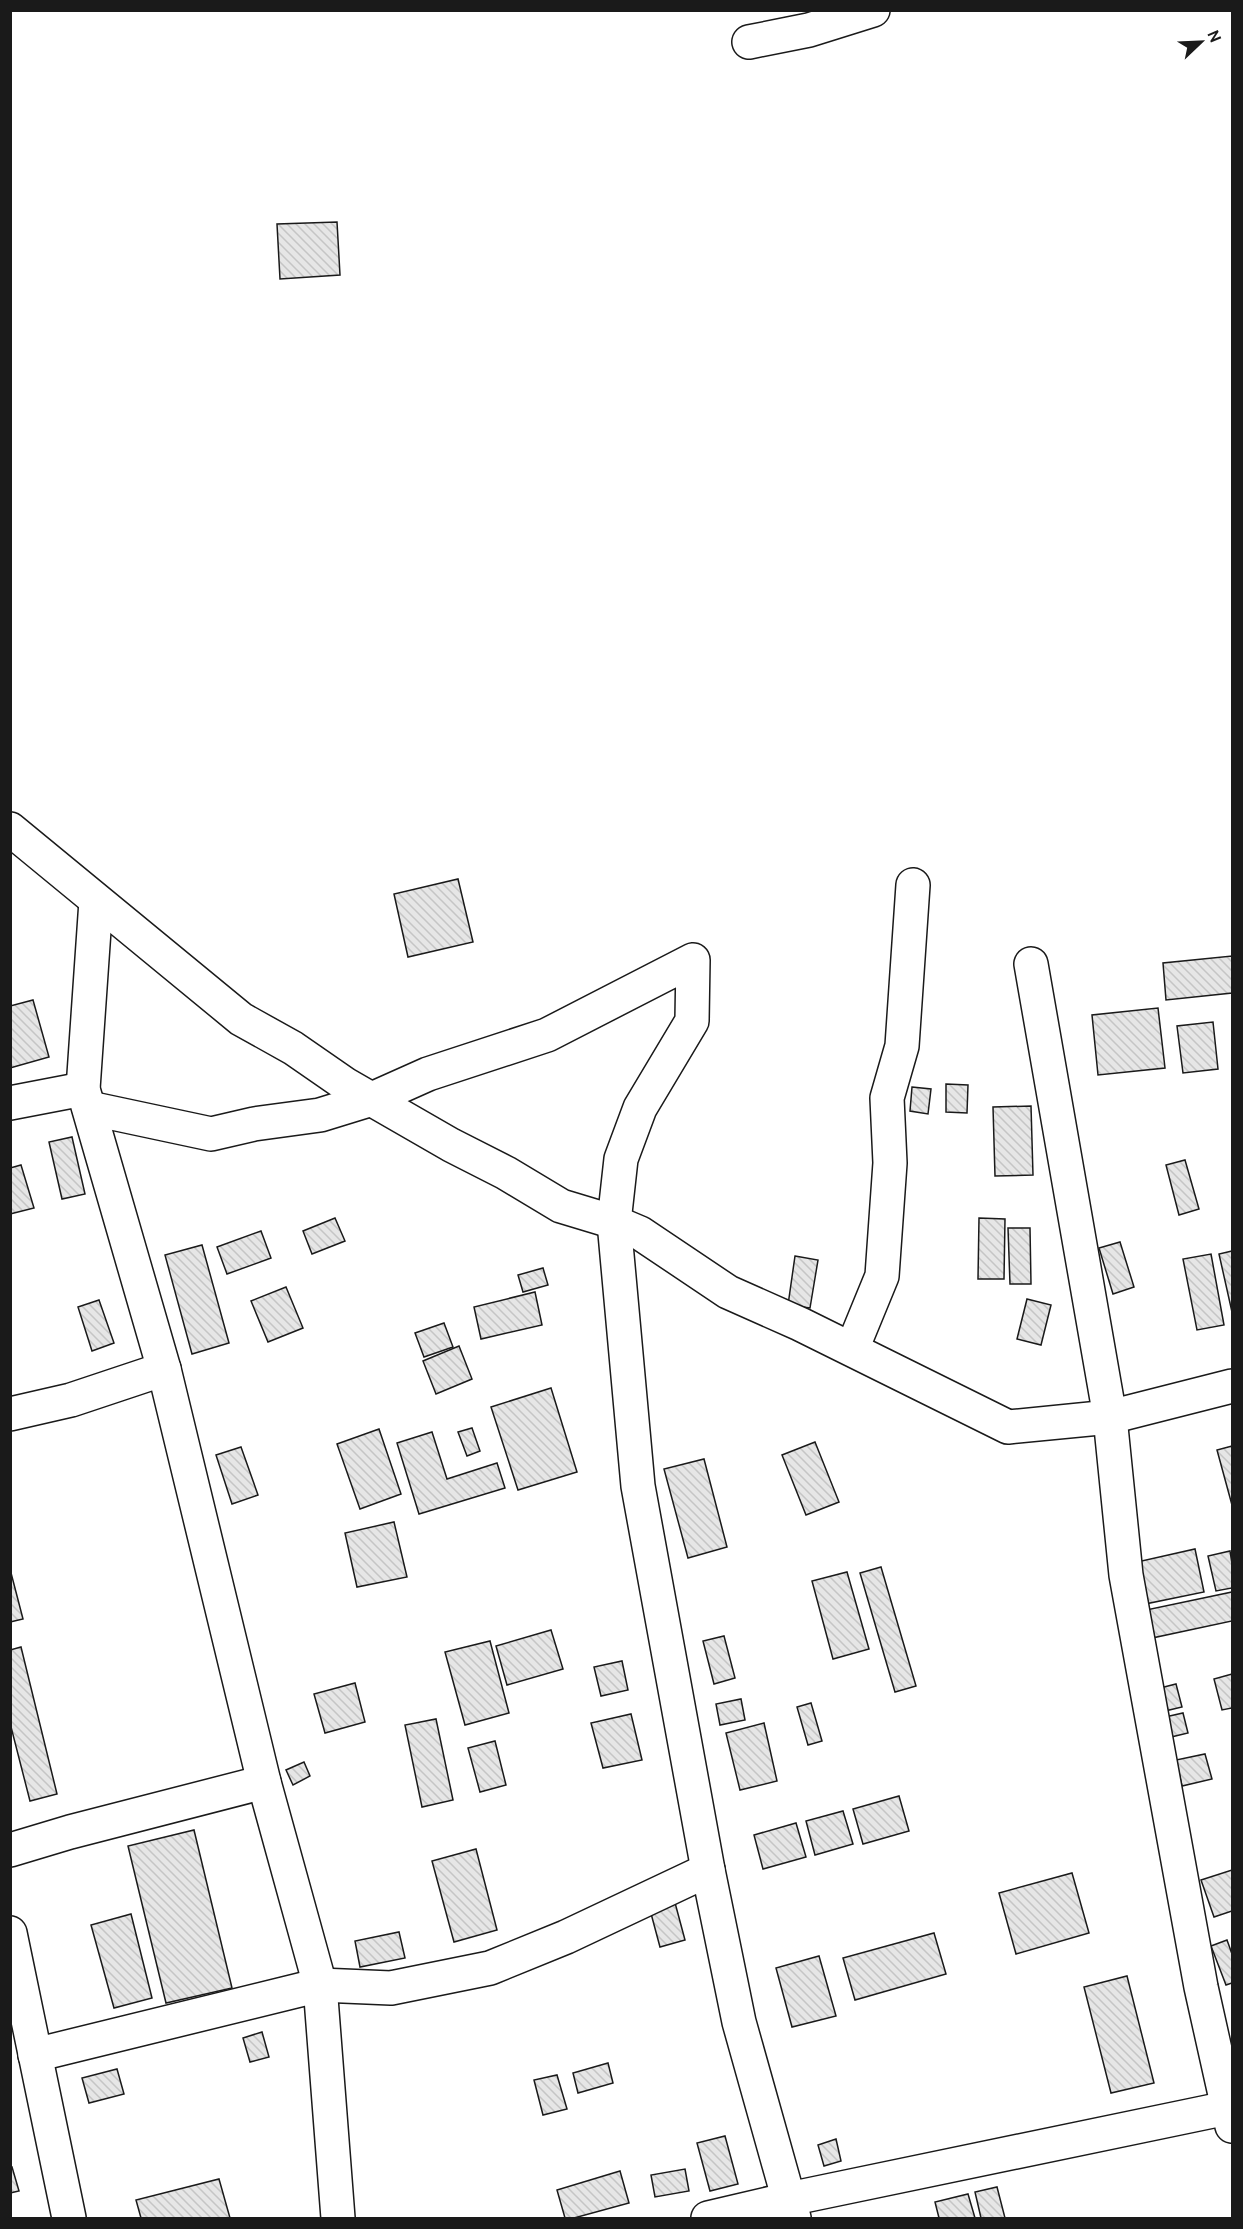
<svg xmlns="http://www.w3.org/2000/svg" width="1243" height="2229" font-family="Cabin,sans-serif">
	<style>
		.building { fill: url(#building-back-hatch); stroke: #1a1a1a; stroke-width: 1.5 }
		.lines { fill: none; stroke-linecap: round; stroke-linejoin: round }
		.minor-casing { stroke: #1a1a1a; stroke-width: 36 }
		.minor { stroke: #fff; stroke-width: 33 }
	</style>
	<defs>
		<pattern id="building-back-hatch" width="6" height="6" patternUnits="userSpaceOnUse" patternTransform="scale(1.5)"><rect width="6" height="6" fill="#e6e6e6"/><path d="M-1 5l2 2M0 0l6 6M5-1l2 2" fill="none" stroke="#c5c5c5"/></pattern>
	</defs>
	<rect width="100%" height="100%" fill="#fff"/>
	<!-- building -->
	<g class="building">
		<path d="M337,222L340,275L280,279L277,224Z"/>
		<path d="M458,879L473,942L408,957L394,894Z"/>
		<path d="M1232,956V993L1166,1000L1163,963Z"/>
		<path d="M33,1000L49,1057L10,1068V1006Z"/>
		<path d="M1158,1008L1165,1068L1098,1075L1092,1015Z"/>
		<path d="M1213,1022L1218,1069L1183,1073L1177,1026Z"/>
		<path d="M946,1084L968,1085L967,1113L946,1112Z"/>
		<path d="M912,1087L931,1089L928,1114L910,1111Z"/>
		<path d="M1031,1106L1033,1175L995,1176L993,1107Z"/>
		<path d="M72,1137L85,1194L62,1199L49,1142Z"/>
		<path d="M1185,1160L1199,1209L1179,1215L1166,1165Z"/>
		<path d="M21,1165L34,1208L10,1214V1168Z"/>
		<path d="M335,1218L345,1241L312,1254L303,1231Z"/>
		<path d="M979,1218L1005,1219L1004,1279H978Z"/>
		<path d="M1008,1228H1030L1031,1284H1010Z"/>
		<path d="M261,1231L271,1258L227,1274L217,1247Z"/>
		<path d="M1120,1242L1134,1287L1113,1294L1099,1248Z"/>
		<path d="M202,1245L229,1343L192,1354L165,1255Z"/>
		<path d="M1232,1251V1312L1219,1254Z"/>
		<path d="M1211,1254L1224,1325L1197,1330L1183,1259Z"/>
		<path d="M795,1256L818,1260L810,1308L788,1305Z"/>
		<path d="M543,1268L548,1285L523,1292L518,1275Z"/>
		<path d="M286,1287L303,1328L268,1342L251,1301Z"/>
		<path d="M535,1292L542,1325L481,1339L474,1307Z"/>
		<path d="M1027,1299L1051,1305L1041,1345L1017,1339Z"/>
		<path d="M99,1300L114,1343L92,1351L78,1307Z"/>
		<path d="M444,1323L453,1347L424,1357L415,1333Z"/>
		<path d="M459,1346L472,1379L436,1394L423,1361Z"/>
		<path d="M551,1388L577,1472L518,1490L491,1407Z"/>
		<path d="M472,1428L480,1451L467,1456L458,1432Z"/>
		<path d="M379,1429L401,1494L360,1509L337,1444Z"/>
		<path d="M432,1432L447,1479L497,1463L505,1488L419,1514L397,1443Z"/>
		<path d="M815,1442L839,1502L806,1515L782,1455Z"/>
		<path d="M1232,1446V1505L1217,1450Z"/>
		<path d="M241,1447L258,1495L232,1504L216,1455Z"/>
		<path d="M704,1459L727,1547L688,1558L664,1469Z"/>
		<path d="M394,1522L407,1577L357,1587L345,1533Z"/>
		<path d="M1195,1549L1204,1592L1145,1604L1137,1562Z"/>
		<path d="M1230,1551L1232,1564V1588L1216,1591L1208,1556Z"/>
		<path d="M881,1567L916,1686L895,1692L860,1573Z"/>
		<path d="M10,1569L23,1619L10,1622Z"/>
		<path d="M847,1572L869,1649L833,1659L812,1581Z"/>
		<path d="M1232,1592V1621L1152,1638L1146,1610Z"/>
		<path d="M551,1630L563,1669L507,1685L496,1646Z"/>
		<path d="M724,1636L735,1678L714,1684L703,1641Z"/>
		<path d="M490,1641L509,1713L465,1725L445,1652Z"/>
		<path d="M21,1647L57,1794L30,1801L10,1723V1650Z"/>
		<path d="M622,1661L628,1690L601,1696L594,1667Z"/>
		<path d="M1232,1674V1708L1222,1710L1214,1679Z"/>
		<path d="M355,1683L365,1722L325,1733L314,1694Z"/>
		<path d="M1176,1684L1182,1707L1165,1711L1160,1688Z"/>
		<path d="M741,1699L745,1720L720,1725L716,1704Z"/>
		<path d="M811,1703L822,1741L808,1745L797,1707Z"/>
		<path d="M1183,1713L1188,1733L1171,1737L1165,1717Z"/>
		<path d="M631,1714L642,1760L603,1768L591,1723Z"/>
		<path d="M436,1719L453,1800L422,1807L405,1725Z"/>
		<path d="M764,1723L777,1781L740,1790L726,1733Z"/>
		<path d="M495,1741L506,1785L480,1792L468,1748Z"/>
		<path d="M1205,1754L1212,1779L1182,1786L1176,1760Z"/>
		<path d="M304,1762L310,1776L293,1785L286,1770Z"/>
		<path d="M899,1796L909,1831L863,1844L853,1809Z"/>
		<path d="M843,1811L853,1844L815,1855L806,1821Z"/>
		<path d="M796,1823L806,1857L763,1869L754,1835Z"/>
		<path d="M194,1830L232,1988L166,2003L128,1846Z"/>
		<path d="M476,1849L497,1930L454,1942L432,1861Z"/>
		<path d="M1232,1870V1911L1214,1917L1201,1880Z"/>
		<path d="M1072,1873L1089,1933L1016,1954L999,1893Z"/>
		<path d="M674,1899L685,1940L660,1947L649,1906Z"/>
		<path d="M131,1914L152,1998L114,2008L91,1925Z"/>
		<path d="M399,1932L405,1958L360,1967L355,1941Z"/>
		<path d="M934,1933L946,1974L855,2000L843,1958Z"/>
		<path d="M1227,1940L1232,1954V1983L1226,1985L1211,1946Z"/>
		<path d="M819,1956L836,2016L792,2027L776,1968Z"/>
		<path d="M1127,1976L1154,2083L1111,2093L1084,1987Z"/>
		<path d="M262,2032L269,2057L250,2062L243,2038Z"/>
		<path d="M608,2063L613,2083L578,2093L573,2073Z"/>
		<path d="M117,2069L124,2094L89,2103L82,2078Z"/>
		<path d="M557,2075L567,2109L543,2115L534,2080Z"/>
		<path d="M725,2136L738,2184L710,2191L697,2143Z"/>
		<path d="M836,2139L841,2161L824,2166L818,2145Z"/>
		<path d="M12,2167L19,2191L10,2193V2168Z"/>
		<path d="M685,2169L689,2191L655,2197L651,2175Z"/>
		<path d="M620,2171L629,2203L574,2218H565L557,2190Z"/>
		<path d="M219,2179L230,2218H141L136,2200Z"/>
		<path d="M997,2187L1005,2218H981L975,2192Z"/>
		<path d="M968,2194L975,2218H939L935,2202Z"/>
	</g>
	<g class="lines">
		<!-- minor casing -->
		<g class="minor-casing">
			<g id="minor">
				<path d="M749,42L809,30L873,10"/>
				<path d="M10,829L241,1019L293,1048L345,1084L451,1145L506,1173L561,1206L614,1222L640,1233L728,1292L800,1324L1008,1427L1110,1417L1232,1386"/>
				<path d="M96,901L83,1089L164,1369L264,1782L320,1985L338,2218"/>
				<path d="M1031,964L1110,1417L1126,1575L1201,1987L1232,2126"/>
				<path d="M10,1103L83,1089"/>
				<path d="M89,1108L211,1134L254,1124L320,1115L372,1099L428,1074L547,1035L693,960L692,1021L640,1108L621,1159L614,1222L638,1486L708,1870L739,2022L794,2218"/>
				<path d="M852,1349L882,1276L890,1163L887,1098L902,1046L913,885"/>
				<path d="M10,1414L71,1400L164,1369"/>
				<path d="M10,1850L70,1832L264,1782"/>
				<path d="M10,1933L69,2218"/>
				<path d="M35,2055L320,1985L391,1988L490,1968L566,1937L708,1870"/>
				<path d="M708,2218L789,2199L1232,2107"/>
			</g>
		</g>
		<!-- minor -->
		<use href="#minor" class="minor"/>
	</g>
	<!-- border -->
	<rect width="1243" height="2229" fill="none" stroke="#1a1a1a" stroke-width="24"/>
	<!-- north arrow -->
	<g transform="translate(1201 42) rotate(67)" stroke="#ffffff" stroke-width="4.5" paint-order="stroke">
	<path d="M0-4.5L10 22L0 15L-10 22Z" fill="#1a1a1a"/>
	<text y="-9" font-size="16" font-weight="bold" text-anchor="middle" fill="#1a1a1a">N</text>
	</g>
</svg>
